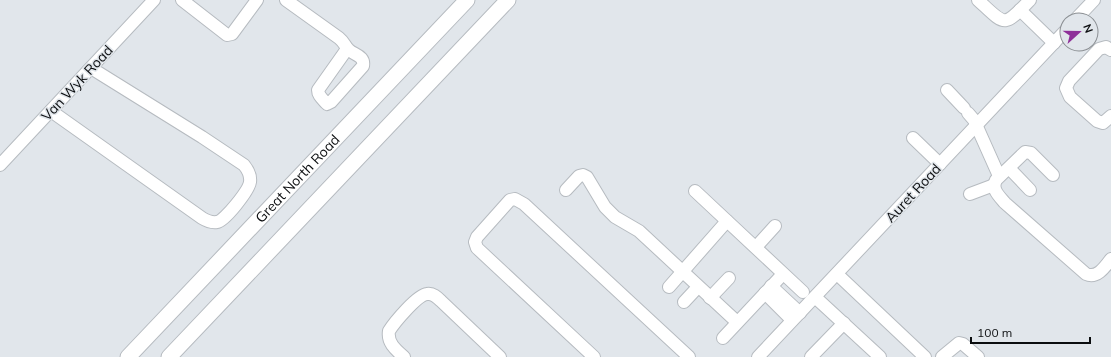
<svg xmlns="http://www.w3.org/2000/svg" width="1111" height="357" font-family="Mulish,sans-serif">
	<style>
		.lines { fill: none; stroke-linecap: round; stroke-linejoin: round }
		.minor-casing { stroke: #b6bbc0; stroke-width: 14 }
		.major-casing { stroke: #b6bbc0; stroke-width: 17 }
		.minor { stroke: #fff; stroke-width: 12 }
		.major { stroke: #fff; stroke-width: 15 }
		.labels { text-anchor: middle; stroke-width: 3; stroke-linejoin: round; paint-order: stroke }
		.street-label { font-size: 14px; fill: #0b0d0f; stroke: #e1e6eb }
	</style>
	<rect width="100%" height="100%" fill="#e1e6eb"/>
	<g class="lines">
		<!-- minor casing -->
		<g class="minor-casing">
			<g id="minor">
				<path d="M182,0L227,35L232,34L257,0"/>
				<path d="M286,0L339,38C344,42 345,46 348,49C353,55 365,55 363,66L331,102L327,104C323,99 318,96 318,90L347,49"/>
				<path d="M978,0C1006,26 1003,28 1030,0"/>
				<path d="M1020,10L1054,43"/>
				<path d="M1075,20L1094,0"/>
				<path d="M1111,50L1106,47L1099,49L1069,81L1066,88L1070,97L1097,121L1103,123L1111,116"/>
				<path d="M947,90L964,108"/>
				<path d="M51,111L202,218C207,221 211,223 217,222C225,221 249,190 250,182C251,175 248,170 244,165L202,137L91,68"/>
				<path d="M968,113L974,120L999,176"/>
				<path d="M913,138L940,164"/>
				<path d="M0,165L154,0"/>
				<path d="M1009,168L1030,190"/>
				<path d="M1053,175L1031,153L1025,152L996,180C991,189 999,196 1005,203L1086,274C1097,279 1105,267 1111,259"/>
				<path d="M566,190L579,176L583,175L587,177L605,207L615,217L639,231L737,322"/>
				<path d="M695,191L803,292"/>
				<path d="M970,194L994,185"/>
				<path d="M756,247L775,226"/>
				<path d="M837,274L925,357"/>
				<path d="M771,286L800,313"/>
				<path d="M669,287L727,221"/>
				<path d="M765,293L792,320"/>
				<path d="M815,297L880,357"/>
				<path d="M710,298L729,278"/>
				<path d="M684,302L698,287"/>
				<path d="M723,338L783,274"/>
				<path d="M404,357C396,350 387,343 389,331C394,323 417,295 427,294C433,293 437,297 441,301L500,357"/>
				<path d="M594,357L477,248L475,242L477,237L510,200L515,199L524,204L689,357"/>
				<path d="M758,357L1067,29"/>
				<path d="M811,357L844,323"/>
				<path d="M942,357L959,343L963,344L978,357"/>
			</g>
		</g>
		<!-- major casing -->
		<g class="major-casing">
			<g id="major">
				<path id="s1" d="M128,357L467,0"/>
				<path d="M169,357L508,0"/>
			</g>
		</g>
		<!-- minor -->
		<use href="#minor" class="minor"/>
		<!-- major -->
		<use href="#major" class="major"/>
	</g>
	<g class="labels">
		<!-- street labels -->
		<g class="street-label">
			<text transform="translate(77 83) rotate(-47)" y="5">Van Wyk Road</text>
			<text dy="5" stroke="none"><textPath href="#s1" startOffset="246">Great North Road</textPath></text>
			<text transform="translate(913 193) rotate(-47)" y="5">Auret Road</text>
		</g>
	</g>
	<!-- north arrow -->
	<g transform="translate(1079 32) rotate(69)"><circle r="19" fill="#e1e6eb" stroke="#8b8f93"/>
	<path d="M0-3L7 15L0 10L-7 15Z" fill="#8e3099"/>
	<text y="-6" font-size="11" font-weight="bold" text-anchor="middle" fill="#0b0d0f">N</text>
	</g>
	<!-- scale -->
	<path d="M971 337v6h119v-6" fill="none" stroke="#0b0d0f" stroke-width="2"/>
	<text x="977" y="337" font-size="12" fill="#0b0d0f" stroke="#e1e6eb" stroke-width="3" paint-order="stroke">100 m</text>
</svg>
